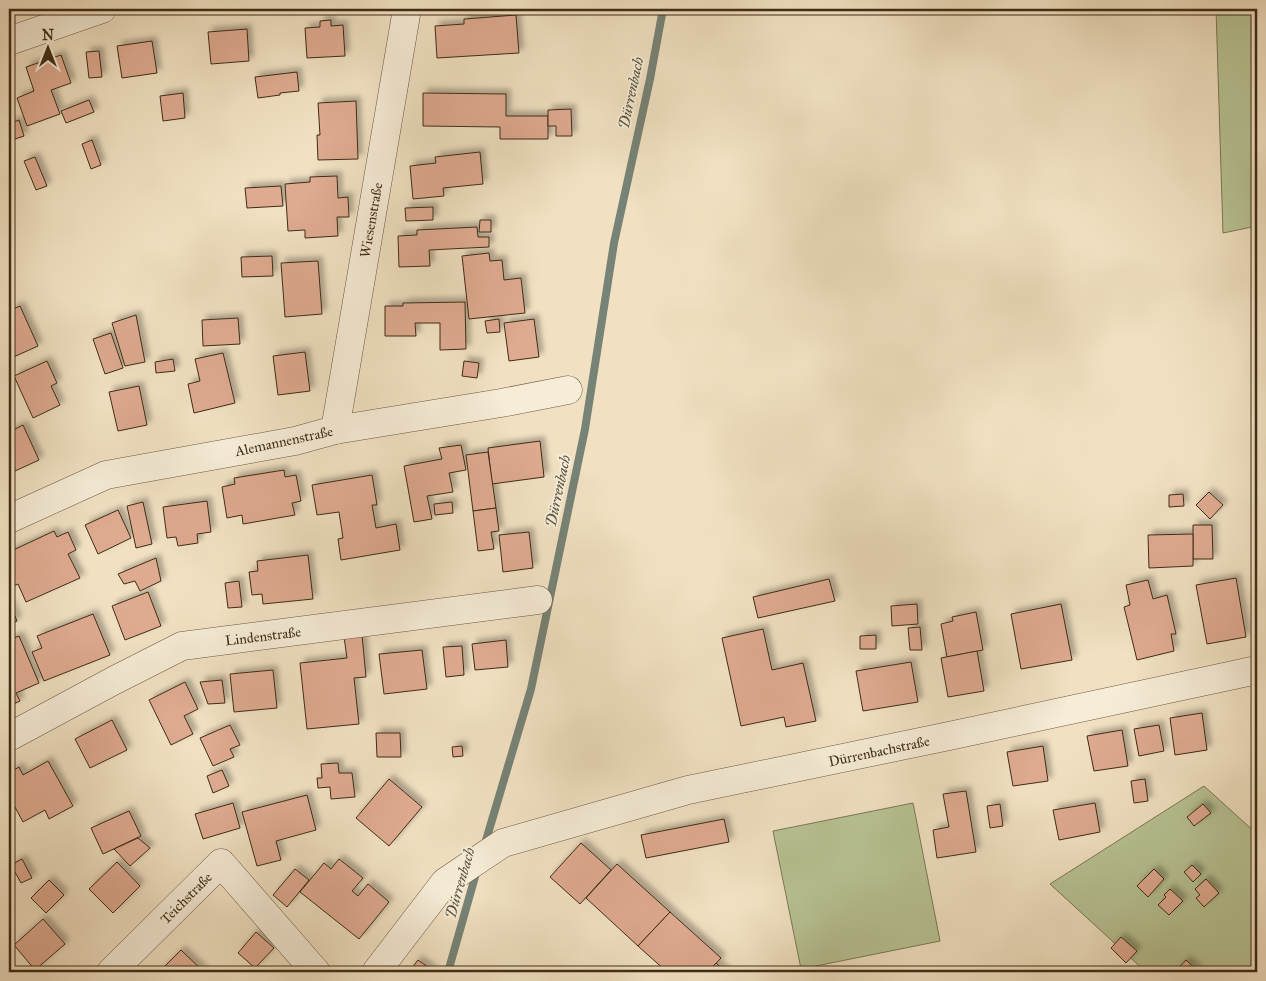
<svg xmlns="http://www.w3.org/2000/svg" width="1266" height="981" font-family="'IM FELL Great Primer',serif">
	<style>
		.green { fill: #b8c394; stroke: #7c7854 }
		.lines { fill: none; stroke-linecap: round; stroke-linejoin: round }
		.stream { stroke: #768376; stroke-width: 8 }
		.building { fill: #deaa90; stroke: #3f2c15; filter: url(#shadow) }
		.minor-casing { stroke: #6c5940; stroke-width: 29 }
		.minor { stroke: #f6ecd7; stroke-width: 28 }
		.labels { text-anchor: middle; stroke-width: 4; stroke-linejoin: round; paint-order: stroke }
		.street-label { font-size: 14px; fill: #3f2c15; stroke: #f6ecd7 }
		.water-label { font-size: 15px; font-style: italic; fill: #56503e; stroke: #f6ecd7 }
	</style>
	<defs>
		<filter id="shadow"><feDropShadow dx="4.5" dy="-4.5" stdDeviation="2.5" flood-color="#0004"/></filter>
	</defs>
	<rect width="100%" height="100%" fill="#f1e1c2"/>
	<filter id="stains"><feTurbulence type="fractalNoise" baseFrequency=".004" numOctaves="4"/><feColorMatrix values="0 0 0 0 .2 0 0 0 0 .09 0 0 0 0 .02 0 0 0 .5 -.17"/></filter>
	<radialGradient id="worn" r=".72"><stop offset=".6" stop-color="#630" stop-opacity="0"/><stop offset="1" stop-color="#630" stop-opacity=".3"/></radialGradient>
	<!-- green -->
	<g class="green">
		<path d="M1216,9H1257V226L1223,233Z"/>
		<path d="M1204,786L1257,834V972H1146L1050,884Z"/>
		<path d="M913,803L940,941L801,969L773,831Z"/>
	</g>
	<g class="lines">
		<!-- stream -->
		<g class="stream">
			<path d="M484,847L531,689L585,429L614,243L650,79L663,9"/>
			<path d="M448,972L477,870"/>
		</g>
	</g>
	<!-- building -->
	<g class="building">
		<path d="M566,9H582V11L566,12Z"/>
		<path d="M516,15L519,53L437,58L435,26L464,24V19Z"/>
		<path d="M331,20V26L343,25L345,56L307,58L305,28L320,27V21Z"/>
		<path d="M247,29L249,61L211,64L208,32Z"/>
		<path d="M152,41L157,73L122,78L117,46Z"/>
		<path d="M99,51L102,77L89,78L86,52Z"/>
		<path d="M61,55L71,83L51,90L60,114L27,126L17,98L34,91L26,67Z"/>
		<path d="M297,72L299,91L280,93V95L258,98L255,77Z"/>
		<path d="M183,93L185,118L163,121L160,96Z"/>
		<path d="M423,93L506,94V116H548V139H500V127L423,126Z"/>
		<path d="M89,100L94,112L66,123L61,111Z"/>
		<path d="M356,101L358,159L318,160L317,135H320L318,103Z"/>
		<path d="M571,109L572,136H556V126H548V110Z"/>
		<path d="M19,120L24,136L9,141V124Z"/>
		<path d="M92,140L101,165L91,169L82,144Z"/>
		<path d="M480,152L483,184L443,188L444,196L413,199L410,166L436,163L435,157Z"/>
		<path d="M35,157L47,186L36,190L24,161Z"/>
		<path d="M337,176L338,198L348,197L349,217H337L338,236L305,238V230L288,231L285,184L310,182V177Z"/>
		<path d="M281,186L283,206L247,208L245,188Z"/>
		<path d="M433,207V220L406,221L405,208Z"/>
		<path d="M480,220H491V232H479Z"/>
		<path d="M477,227L478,237H489V247L429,250L430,266L399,267L398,236L417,235V230Z"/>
		<path d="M489,253L490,261L502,260L504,280L521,278L525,313L469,319L462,256Z"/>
		<path d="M272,256L273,276L242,277L241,257Z"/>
		<path d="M318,261L322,314L285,317L281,263Z"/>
		<path d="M465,302L466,349L440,350V323H415L416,336H385V306H403V303Z"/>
		<path d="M20,306L38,346L9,359V311Z"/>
		<path d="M136,315L145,362L125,366L112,323Z"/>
		<path d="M238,318L240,344L203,346L202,320Z"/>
		<path d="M499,319L500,332L487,333L485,321Z"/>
		<path d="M534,319L539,357L509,361L504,323Z"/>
		<path d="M111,333L123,368L105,374L93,339Z"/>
		<path d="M305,352L310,391L278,395L273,356Z"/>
		<path d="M223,353L235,403L194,413L188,384L200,381L195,359Z"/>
		<path d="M173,359L175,371L156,373L155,362Z"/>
		<path d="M47,361L57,383L51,386L60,405L33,418L14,376Z"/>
		<path d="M464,361L479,363L477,378L462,376Z"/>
		<path d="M139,386L147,425L118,431L109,392Z"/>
		<path d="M23,425L39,460L15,471L9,457V432Z"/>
		<path d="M540,441L544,477L492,484L488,448Z"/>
		<path d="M461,445L466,470L449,473L453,492L427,496L432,519L414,522L404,466L442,459L439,448Z"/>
		<path d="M488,452L496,508L473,511L466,455Z"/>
		<path d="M284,470L285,477L296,475L301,501L292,503L295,515L243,524L242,515L227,518L222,487L235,484L234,478Z"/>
		<path d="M372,475L377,505H372L376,528L396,524L400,550L341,560L338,539L343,538L339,512L317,515L312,485Z"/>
		<path d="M1209,492L1223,505L1210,519L1196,505Z"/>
		<path d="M1183,494L1184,506L1169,507V495Z"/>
		<path d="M207,501L211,532L197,534L198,543L178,546L176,537L167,538L163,507Z"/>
		<path d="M143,502L152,544L136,548L127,506Z"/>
		<path d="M452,502L453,513L435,515L434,504Z"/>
		<path d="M496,508L499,531L491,532L494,549L478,551L473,511Z"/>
		<path d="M118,510L131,538L98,554L85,525Z"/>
		<path d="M1193,525H1212L1213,559H1193Z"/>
		<path d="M54,531L57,537L68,532L76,550L68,554L80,578L26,602L18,584L9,588V552Z"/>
		<path d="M529,532L533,568L503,572L499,535Z"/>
		<path d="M1193,534V566L1149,568L1148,535Z"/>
		<path d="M308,555L313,599L263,604L262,594L252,595L249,572L258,571L257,561Z"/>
		<path d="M156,558L161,581L140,591L135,581L124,584L118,574Z"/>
		<path d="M1236,578L1246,637L1207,644L1196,585Z"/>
		<path d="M829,579L835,601L758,618L753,597Z"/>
		<path d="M1148,580L1153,599L1167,595L1176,634H1171L1174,651L1137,660L1124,607L1130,605L1126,585Z"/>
		<path d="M239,581L242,607L228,608L225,583Z"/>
		<path d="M148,592L161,626L125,640L112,606Z"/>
		<path d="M9,601L17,621L9,625Z"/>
		<path d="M917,604L918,624L892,626L891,606Z"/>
		<path d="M1061,604L1072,660L1021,669L1011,614Z"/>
		<path d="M976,612L983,650L947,657L941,624L953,621L952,617Z"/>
		<path d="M93,614L110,655L44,681L32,652L42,648L37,636Z"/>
		<path d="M920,627L922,650H910L908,628Z"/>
		<path d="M763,629L772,670L803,663L816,721L786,727L784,717L741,726L722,638Z"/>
		<path d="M362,635L366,677L354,678L359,724L307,729L300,663L347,658L344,637Z"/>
		<path d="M876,635V649H860V636Z"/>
		<path d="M19,636L39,683L16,693L20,701L9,706V640Z"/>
		<path d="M506,640L508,667L475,670L472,644Z"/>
		<path d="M462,646L464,675L446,677L443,647Z"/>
		<path d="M422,650L427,689L384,694L379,654Z"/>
		<path d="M977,651L984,691L948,697L941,658Z"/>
		<path d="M911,662L918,702L863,711L856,671Z"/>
		<path d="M273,670L277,708L234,712L230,674Z"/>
		<path d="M222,680L225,703L208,704L200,682Z"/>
		<path d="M185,682L198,709L184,716L193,734L171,745L149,700Z"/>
		<path d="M1202,713L1207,750L1175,755L1170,718Z"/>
		<path d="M112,720L127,750L90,768L75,739Z"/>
		<path d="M230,725L240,745L230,749L234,757L213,766L200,738Z"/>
		<path d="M1159,725L1164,751L1139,756L1134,729Z"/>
		<path d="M1122,730L1128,766L1094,771L1087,736Z"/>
		<path d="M376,733H400L401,757H377Z"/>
		<path d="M462,746L463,756L453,757L452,747Z"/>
		<path d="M1043,746L1048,781L1013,786L1007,752Z"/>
		<path d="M48,761L73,806L49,819L45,810L23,822L9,796V773L19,767L23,775Z"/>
		<path d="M338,763L339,773H352L355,797L331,799L330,787L318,788L317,778H322L321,764Z"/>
		<path d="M222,770L229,786L213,793L207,776Z"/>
		<path d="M389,779L422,807L389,846L356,818Z"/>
		<path d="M1145,779L1148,801L1134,803L1131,781Z"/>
		<path d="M966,791L976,852L937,858L933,830L949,827L943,794Z"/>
		<path d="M307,795L316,830L276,841L281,860L257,866L242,812Z"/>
		<path d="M233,803L240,828L203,839L195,814Z"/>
		<path d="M1095,803L1100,832L1059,840L1053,810Z"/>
		<path d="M1000,804L1003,826L990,828L987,806Z"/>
		<path d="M1203,804L1211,813L1194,826L1187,817Z"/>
		<path d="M129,811L141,836L103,854L91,828Z"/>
		<path d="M724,819L729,842L646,858L641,835Z"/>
		<path d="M138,838L150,848L130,866L114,849Z"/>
		<path d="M581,843L611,870L580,904L550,877Z"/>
		<path d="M22,859L32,878L21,883L11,865Z"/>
		<path d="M339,859L363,878L352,891L358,896L368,884L389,902L359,939L300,892L324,863L331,869Z"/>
		<path d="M117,862L140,886L113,913L89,889Z"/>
		<path d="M617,864L670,912L638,946L586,898Z"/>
		<path d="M1192,865L1201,874L1193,882L1184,872Z"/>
		<path d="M295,869L309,880L287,907L273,895Z"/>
		<path d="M1154,869L1164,879L1148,897L1137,886Z"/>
		<path d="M1206,879L1219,893L1204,907L1196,898L1200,895L1195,889Z"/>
		<path d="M49,880L64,895L46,913L31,898Z"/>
		<path d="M1170,889L1183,901L1169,915L1158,905L1166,897L1164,895Z"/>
		<path d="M670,912L721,958L708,972H667L638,946Z"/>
		<path d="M43,919L65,944L35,970L14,945Z"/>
		<path d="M256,932L274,948L255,968L238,953Z"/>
		<path d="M1121,937L1137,951L1126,963L1111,948Z"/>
		<path d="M181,950L204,972H159Z"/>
		<path d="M418,960L435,972H409Z"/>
		<path d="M1186,960L1198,971L1196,972H1175Z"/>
		<path d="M716,963L726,972H708Z"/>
	</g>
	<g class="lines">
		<!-- minor casing -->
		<g class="minor-casing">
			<g id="minor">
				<path d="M9,41L102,9"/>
				<path d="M335,430L407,9"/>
				<path d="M9,519L106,475L295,441L335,430L501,403L568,390"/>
				<path d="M9,737L113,681L182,646L538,600"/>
				<path d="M111,972L221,863L316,972"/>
				<path d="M376,972L445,882L503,843L688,790L949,736L1257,670"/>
			</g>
		</g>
		<!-- minor -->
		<use href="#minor" class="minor"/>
	</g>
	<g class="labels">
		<!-- street labels -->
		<g class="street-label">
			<text transform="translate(371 220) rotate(-80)" y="5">Wiesenstraße</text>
			<text transform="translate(284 441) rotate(-12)" y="5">Alemannenstraße</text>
			<text transform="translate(263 636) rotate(-7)" y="5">Lindenstraße</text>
			<text transform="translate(879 751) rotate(-12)" y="5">Dürrenbachstraße</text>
			<text transform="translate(186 898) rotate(-45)" y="5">Teichstraße</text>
		</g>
		<!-- water labels -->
		<g class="water-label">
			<text transform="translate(631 93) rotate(-78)" y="5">Dürrenbach</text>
			<text transform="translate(558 491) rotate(-78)" y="5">Dürrenbach</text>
			<text transform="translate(460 883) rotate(-74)" y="5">Dürrenbach</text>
		</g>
	</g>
	<!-- margin -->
	<rect width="1266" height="981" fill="none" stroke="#f1e1c2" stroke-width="30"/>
	<rect x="10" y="10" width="1246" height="961" fill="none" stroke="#3f2c15" stroke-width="2.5"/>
	<rect x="15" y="15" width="1236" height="951" fill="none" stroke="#3f2c15"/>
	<!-- north arrow -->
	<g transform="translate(48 48)" stroke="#f6ecd7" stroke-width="4" paint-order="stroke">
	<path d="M0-4L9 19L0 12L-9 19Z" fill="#3f2c15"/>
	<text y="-8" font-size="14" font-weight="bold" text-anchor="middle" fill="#3f2c15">N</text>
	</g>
	<rect width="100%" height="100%" filter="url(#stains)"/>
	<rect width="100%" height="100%" fill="url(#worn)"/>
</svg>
